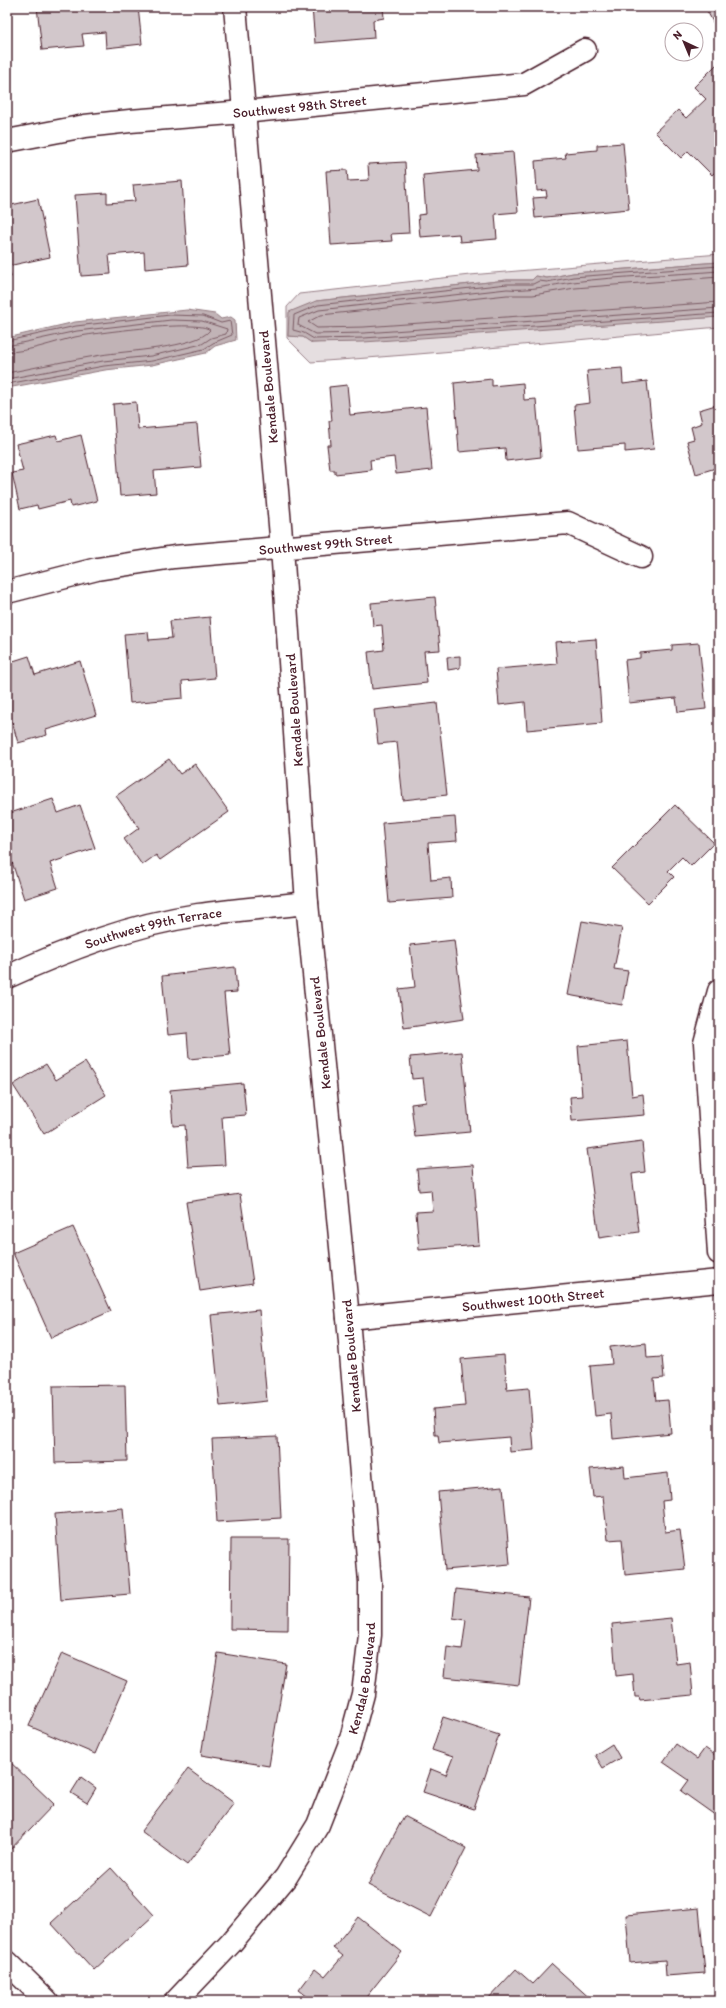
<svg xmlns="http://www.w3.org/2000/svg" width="726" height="2008" font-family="Itim,sans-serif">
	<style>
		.green { fill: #e5dee0; stroke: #987e86 }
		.water { fill: #c1b3b6; stroke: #91787e }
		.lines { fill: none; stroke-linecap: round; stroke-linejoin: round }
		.shore { stroke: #7a5a63; stroke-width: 1 }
		.building { fill: #d2c7cb; stroke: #4a1f2b }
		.street-casing { stroke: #4a1f2b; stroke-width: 25 }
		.secondary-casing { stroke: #4a1f2b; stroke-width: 25 }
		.street { stroke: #fff; stroke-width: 22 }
		.secondary { stroke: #fff; stroke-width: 22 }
		.labels { text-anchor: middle; stroke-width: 4; stroke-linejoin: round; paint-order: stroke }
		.street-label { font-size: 14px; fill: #4a1f2b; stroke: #fff }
	</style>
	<rect width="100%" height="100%" fill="#fff"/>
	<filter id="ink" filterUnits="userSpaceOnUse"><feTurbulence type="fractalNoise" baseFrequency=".025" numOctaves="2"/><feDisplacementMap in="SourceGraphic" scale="8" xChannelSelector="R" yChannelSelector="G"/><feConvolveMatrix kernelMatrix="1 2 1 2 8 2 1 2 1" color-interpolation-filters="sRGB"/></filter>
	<g filter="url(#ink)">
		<!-- green -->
		<path class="green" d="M719,254V262L573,273L547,278L536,276L532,280H507L316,301L289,326L288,336L303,337L312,343L719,317V327C583,339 447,353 311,362L287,338V307L299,294L470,275Z"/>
		<!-- water -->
		<g class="water">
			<path d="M719,262V317L364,342L312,343L303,337L288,336L289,312L316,301L507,280H532L536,276L547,278L573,273Z"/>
			<path d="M187,310L215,314L221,319L231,317L235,320L236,340L215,346L206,353L152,365L105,370L7,388V338L75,322Z"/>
		</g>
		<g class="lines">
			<!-- shore -->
			<g class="shore">
				<path d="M719,266L573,277L547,282L539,281L533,284H507L318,305L294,315L293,330L304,333L314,339L364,338L719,313"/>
				<path d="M719,271C671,275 621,276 573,282C551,285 530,291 507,289L319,310L299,318L298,325L315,334L364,333L719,308"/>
				<path d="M719,277L575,288L533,295H507L321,315L308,322L317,328L364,327L719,302"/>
				<path d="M7,341L76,326L170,315L203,316L221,323L230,321L232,335L213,343L204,349L152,361L104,366L7,384"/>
				<path d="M7,346L77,331L171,320L202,321L227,329L226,334L211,338L202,344L151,356L103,361L7,379"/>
				<path d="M7,352C28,352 54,342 75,337C95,333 199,319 210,330C197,348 124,351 101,355C70,360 38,367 7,373"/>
			</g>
		</g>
		<!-- building -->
		<g class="building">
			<path d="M37,7H138L142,44L106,48L105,32L82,34L84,46L42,50Z"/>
			<path d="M312,7H383L384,18L373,20L374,38L315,43Z"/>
			<path d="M705,7H719V21L714,24Z"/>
			<path d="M7,32L10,49H7Z"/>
			<path d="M719,62V168L712,175L688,151L681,158L655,132L678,110L686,118L706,99L694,87Z"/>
			<path d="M623,143L629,209L535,218L533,198L547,197L546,190L537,191L535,161L566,158L565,153L597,150V145Z"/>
			<path d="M513,152L518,212L495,214L497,239L460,242L459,234L420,237L418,215L426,214L423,175L477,170L476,155Z"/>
			<path d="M405,162L409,233L391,234L392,241L331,245L326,171L347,170L348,181L369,180L368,164Z"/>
			<path d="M182,181L188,265L145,269L144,252L109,255L111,274L81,276L75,195L107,193V203L135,201L133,185Z"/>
			<path d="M38,199L50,257L8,266L11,277L7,278V206Z"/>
			<path d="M622,368L623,384L647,381L654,449L625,452V445L578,449L574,405L590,403L587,371Z"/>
			<path d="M492,379V386L523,383L524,400L536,399L541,457L506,461L505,448L459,452L454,383Z"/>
			<path d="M347,385L350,415L426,407L432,470L396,474L394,457L370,460L371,470L335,474V470H330L327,445H331L329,421H332L329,387Z"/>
			<path d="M136,402L138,429L197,424L201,467L154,471L156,493L120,496L113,404Z"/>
			<path d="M719,404V467L696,474L687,441L694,439L691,427L702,423L699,410Z"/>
			<path d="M56,435L58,441L81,435L97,501L71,507L70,501L38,509L37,505L20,509L12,473L23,471L16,444Z"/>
			<path d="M435,597L440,650L424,651L427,683L372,689L368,652L384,650L382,625L373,626L371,603Z"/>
			<path d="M210,617L215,678L182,681L183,698L130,703L124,634L148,632L149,640L172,638L170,621Z"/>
			<path d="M719,618V633L713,630Z"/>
			<path d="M596,639L602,723L527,730L525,702L499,705L496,669L557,664L555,642Z"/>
			<path d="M699,643L706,709L678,712L676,698L629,703L625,660L640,658V653L672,650V645Z"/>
			<path d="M29,656L35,675L80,661L96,715L46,730L47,735L18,743L7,704V663Z"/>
			<path d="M460,656V668L448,670L447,657Z"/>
			<path d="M437,703L447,795L403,800L397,742L378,744L374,710Z"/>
			<path d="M169,759L180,774L195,764L229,812L160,860L156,855L142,865L124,839L139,828L116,796Z"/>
			<path d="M53,799L58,813L80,805L95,848L50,863L58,888L24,899L7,847V814Z"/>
			<path d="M675,805L714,843L691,866L682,857L668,871L674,877L648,903L612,868Z"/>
			<path d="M455,817L457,841L428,843L431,880L451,878L452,898L389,903L382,823Z"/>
			<path d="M582,921L622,928L614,969L628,971L622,1005L568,995Z"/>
			<path d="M454,940L464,1019L404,1028L399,989L415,987L410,945Z"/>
			<path d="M235,967L237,992L224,993L230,1055L189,1059L187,1033L168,1035L162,976Z"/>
			<path d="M627,1041L632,1096L643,1094L645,1115L572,1121L570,1097L582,1096L578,1046Z"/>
			<path d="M462,1052L470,1132L415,1137L411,1104L426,1102L423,1078L412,1079L410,1057Z"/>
			<path d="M85,1062L106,1095L44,1134L13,1085L46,1064L56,1080Z"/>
			<path d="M243,1083L246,1115L222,1117L225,1165L188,1167L185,1125L173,1126L170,1090Z"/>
			<path d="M642,1142L645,1172L632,1174L639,1232L599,1238L587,1149Z"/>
			<path d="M473,1165L479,1245L419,1250L416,1212L433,1211L431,1190L419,1191L417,1169Z"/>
			<path d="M240,1194L253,1283L200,1291L186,1202Z"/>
			<path d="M73,1227L111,1311L51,1338L13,1253Z"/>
			<path d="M259,1310L267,1401L220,1406L211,1315Z"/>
			<path d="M646,1343L647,1358L662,1357L664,1378L654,1379L656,1401L668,1400L671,1433L613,1439L611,1414L595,1416L590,1366L612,1364L610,1347Z"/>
			<path d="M504,1355L507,1390L529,1388L534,1450L510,1452L509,1437L439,1443L438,1435H435L433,1409L465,1406L461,1359Z"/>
			<path d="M125,1385L127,1461L55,1463L53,1386Z"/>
			<path d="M277,1436L281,1518L217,1522L212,1439Z"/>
			<path d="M624,1466L625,1478L668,1473L670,1500L662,1501L665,1532L680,1530L685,1569L625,1575L622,1539L608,1540L603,1496L593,1497L590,1469Z"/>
			<path d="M503,1486L510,1564L445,1570L438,1492Z"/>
			<path d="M123,1508L130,1594L61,1600L55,1514Z"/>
			<path d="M231,1539H289L288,1630L230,1629Z"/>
			<path d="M456,1589L529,1597L519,1685L444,1677L447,1647L462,1649L466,1620L453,1618Z"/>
			<path d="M671,1618L676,1664L690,1662L693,1695L640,1700L639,1697H635L633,1674L616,1676L612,1624Z"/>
			<path d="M62,1653L127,1681L95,1754L29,1726Z"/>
			<path d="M218,1653L286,1664L269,1766L201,1755Z"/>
			<path d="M443,1717L499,1735L474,1809L423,1792L431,1769L446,1775L453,1757L432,1750Z"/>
			<path d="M612,1744L620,1758L603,1768L595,1755Z"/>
			<path d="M676,1744L697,1759L705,1748L719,1758V1818L681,1791L689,1780L663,1762Z"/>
			<path d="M7,1759L54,1804L7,1853Z"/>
			<path d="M188,1769L234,1803L187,1865L141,1831Z"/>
			<path d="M81,1777L96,1788L87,1803L71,1793Z"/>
			<path d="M404,1816L466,1848L431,1917L368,1885Z"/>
			<path d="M111,1868L154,1915L94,1970L51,1923Z"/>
			<path d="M699,1908L705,1973L666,1976L665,1960L630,1963L626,1915Z"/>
			<path d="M358,1917L402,1952L363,2001H313L299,1990L315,1969L325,1977L343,1956L333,1948Z"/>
			<path d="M552,1964L593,2001H486L516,1969L533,1984Z"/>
		</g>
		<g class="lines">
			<!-- street casing -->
			<g class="street-casing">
				<g id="street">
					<path id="s1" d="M7,141L85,126L130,121L244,112L524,84L585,50"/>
					<path id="s2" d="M7,592L97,569L174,557L568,523L641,557"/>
					<path id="s3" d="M7,977C68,949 131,925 198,915C234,910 270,907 307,903"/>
					<path d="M719,991L705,1043L719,1253"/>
					<path id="s4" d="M348,1318L719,1281"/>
					<path d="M7,1962L47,2001"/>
				</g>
			</g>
			<!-- secondary casing -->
			<g class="secondary-casing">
				<g id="secondary">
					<path id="s5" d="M176,2001L231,1943L286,1877L318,1825L349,1746L363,1694L370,1635V1582L348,1318L307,903L282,548L235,7"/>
				</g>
			</g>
			<!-- street -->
			<use href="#street" class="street"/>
			<!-- secondary -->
			<use href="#secondary" class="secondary"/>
		</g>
	</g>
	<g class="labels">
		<!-- street labels -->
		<g class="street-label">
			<text dy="5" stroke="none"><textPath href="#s1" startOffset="295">Southwest 98th Street</textPath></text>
			<text transform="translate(268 387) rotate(-95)" y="5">Kendale Boulevard</text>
			<text dy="5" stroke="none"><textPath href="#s2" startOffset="323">Southwest 99th Street</textPath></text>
			<text transform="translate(294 710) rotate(-94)" y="5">Kendale Boulevard</text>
			<text dy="5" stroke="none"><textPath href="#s3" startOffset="155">Southwest 99th Terrace</textPath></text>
			<text transform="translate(320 1033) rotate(-96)" y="5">Kendale Boulevard</text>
			<text dy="5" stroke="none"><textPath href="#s4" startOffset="186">Southwest 100th Street</textPath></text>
			<text transform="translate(351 1356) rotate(-95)" y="5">Kendale Boulevard</text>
			<text dy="5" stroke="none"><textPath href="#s5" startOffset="381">Kendale Boulevard</textPath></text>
		</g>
	</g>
	<!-- margin -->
	<rect width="726" height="2008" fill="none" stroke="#fff" stroke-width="24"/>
	<rect x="12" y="12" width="702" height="1984" fill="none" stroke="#4a1f2b" stroke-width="1.5" filter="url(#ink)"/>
	<!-- north arrow -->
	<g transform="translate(684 42) rotate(316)"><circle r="19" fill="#ffffff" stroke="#b7a5aa"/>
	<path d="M0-3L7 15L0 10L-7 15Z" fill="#4a1f2b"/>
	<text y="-6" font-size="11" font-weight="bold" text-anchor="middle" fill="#4a1f2b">N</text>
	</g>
</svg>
